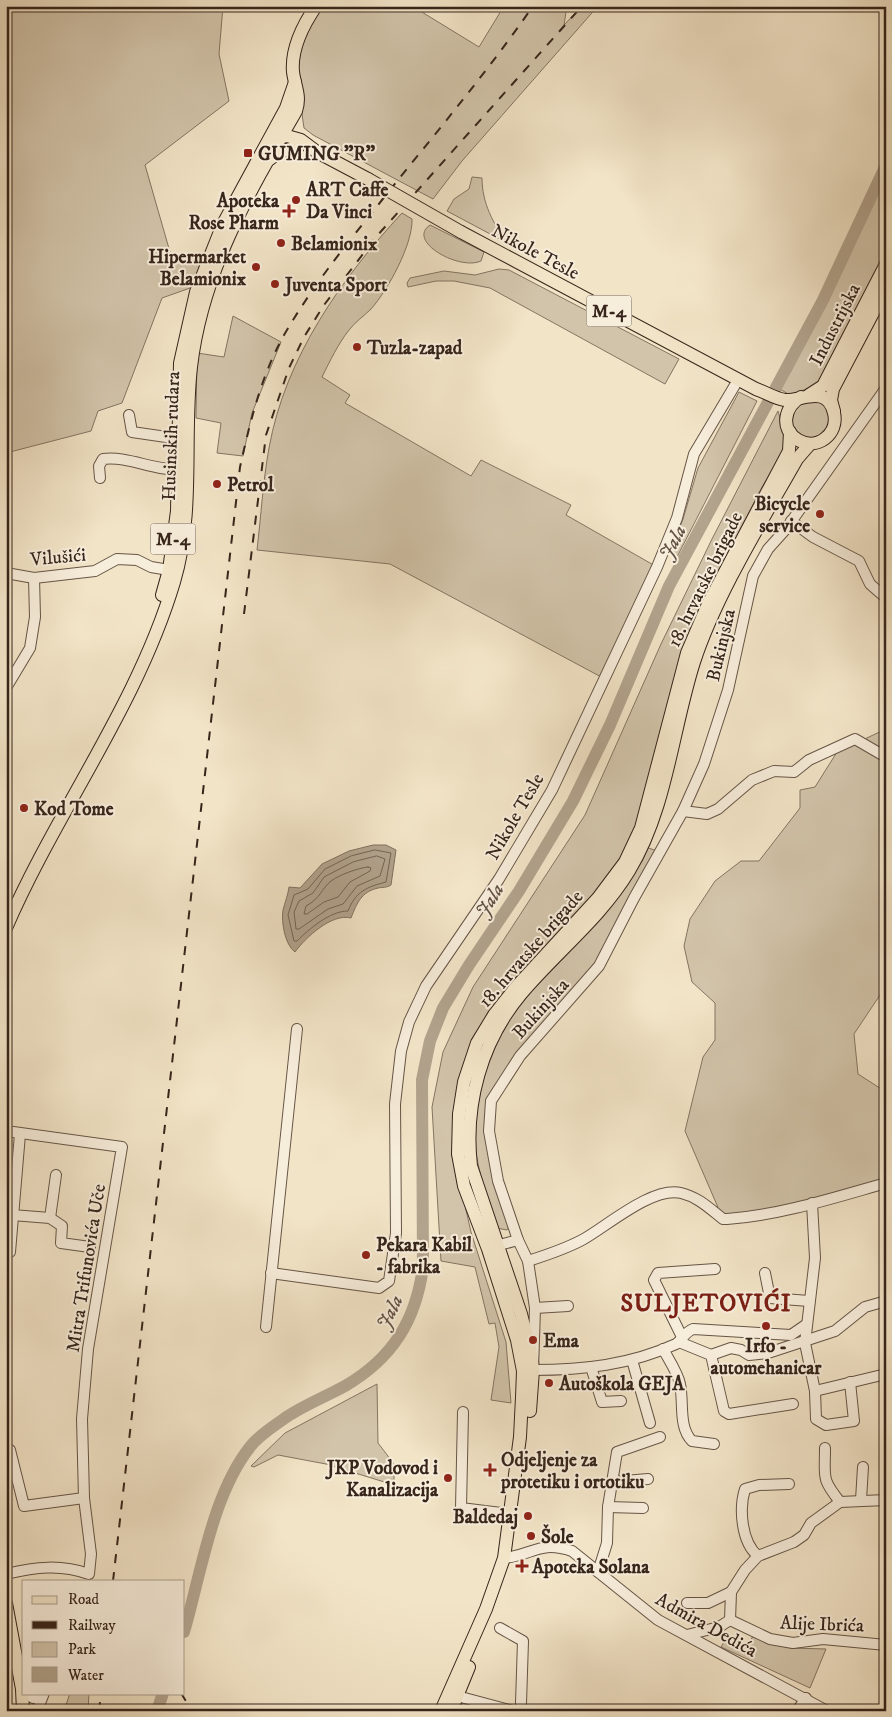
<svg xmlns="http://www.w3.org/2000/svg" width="892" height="1717" font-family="'IM FELL DW Pica',serif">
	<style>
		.green { fill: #d2c4aa; stroke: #847462 }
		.water { fill: #b2a38d; stroke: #81715f }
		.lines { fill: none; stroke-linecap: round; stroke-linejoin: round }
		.shore { stroke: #746454; stroke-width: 1 }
		.river { stroke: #b2a38d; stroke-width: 12 }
		.minor-casing { stroke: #665546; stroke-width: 12 }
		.major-casing { stroke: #37251b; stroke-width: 14 }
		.minor { stroke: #f7eddb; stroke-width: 10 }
		.major { stroke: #f2e4c7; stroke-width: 12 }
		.rail { stroke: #37251b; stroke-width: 2; stroke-dasharray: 9 9; stroke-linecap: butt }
		.major-bridge-casing { stroke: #37251b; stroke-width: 14; stroke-linecap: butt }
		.major-bridge { stroke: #f2e4c7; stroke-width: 12 }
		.poi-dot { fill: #8f2418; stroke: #f7eddb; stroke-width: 2 }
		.labels { text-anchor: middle; stroke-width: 4; stroke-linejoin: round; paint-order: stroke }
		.shield { fill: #f7eddb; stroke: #716155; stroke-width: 1 }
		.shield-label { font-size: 18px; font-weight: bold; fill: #37251b }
		.poi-label { font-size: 19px; font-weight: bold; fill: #37251b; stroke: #f7eddb; text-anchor: start }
		.street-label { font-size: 19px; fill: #37251b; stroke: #f7eddb }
		.water-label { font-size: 20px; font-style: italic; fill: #625143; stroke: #f7eddb }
		.district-label { font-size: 24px; font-weight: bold; letter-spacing: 1px; fill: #7a1f14; stroke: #f7eddb }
	</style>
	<rect width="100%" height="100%" fill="#f2e4c7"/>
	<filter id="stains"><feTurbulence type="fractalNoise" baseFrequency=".004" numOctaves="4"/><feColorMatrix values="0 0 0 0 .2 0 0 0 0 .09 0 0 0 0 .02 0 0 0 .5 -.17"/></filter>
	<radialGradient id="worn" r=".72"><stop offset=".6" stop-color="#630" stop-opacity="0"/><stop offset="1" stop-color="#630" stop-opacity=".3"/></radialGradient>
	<!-- green -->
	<g class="green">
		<path d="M6,6H223L219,54L229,101L145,165L172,259L201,261L193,287L162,298L122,403L98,411L91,431L6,453Z"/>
		<path d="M316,6H412L479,47L504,6H569L566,12L564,25L582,6H598L462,161L433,199L313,135L304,128L294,58Z"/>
		<path d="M886,175V255L820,384L790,395L778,388L791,371Z"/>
		<path d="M472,177L482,178C482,203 493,223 507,243L447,211L454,199L469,189Z"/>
		<path d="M402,213L412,219C413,244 388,290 371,309C364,316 355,322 349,330C338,344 330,361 322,377L350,395L345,403L471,476L481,460L571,505L566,515L657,567L605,679L390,564L257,550C261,516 263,481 269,448C285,358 341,279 402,213Z"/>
		<path d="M430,225L484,252L481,261C459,271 406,241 430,225Z"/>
		<path d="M499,269L509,270L679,359L665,384L490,288L454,281H436L408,287L407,283L410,278L444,271L475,275Z"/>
		<path d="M233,316L281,342L252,413L243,456L217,453L221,423L196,418L197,353L224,357Z"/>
		<path d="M739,392L757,401L677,557L670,553L683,519L698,468Z"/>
		<path d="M814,398L830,410L829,431L811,441L793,432C790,407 790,407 814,398Z"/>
		<path d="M778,411L785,436L783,453L762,487L692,623L638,826L608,881L499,1001L458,1175L471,1232L506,1342L511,1403L491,1400L499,1347L495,1323L489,1324L475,1267L441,1261L432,1107L443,1052L473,987L585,815L661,644L712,539Z"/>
		<path d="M886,729V986L854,1034L858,1074L886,1092V1183L723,1219L685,1131L703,1057L715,1040V1003L692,982L684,946L690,919L715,881L741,861H759L800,808V790L815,787L837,752Z"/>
		<path d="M646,847L657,851L602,956L508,1066L486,1112L509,1227L507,1230L496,1228C489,1201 474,1163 475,1135C476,1097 487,1057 507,1023C524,995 551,973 572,949C599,917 621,881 646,847Z"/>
		<path d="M377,1384L378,1443L394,1464V1485L326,1464L278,1455L254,1467L251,1466L285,1433Z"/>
		<path d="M753,1636L791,1648L826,1649L810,1688L721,1647L724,1642L748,1645Z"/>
		<path d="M70,1693H89L88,1711H64Z"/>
	</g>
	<!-- water -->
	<path class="water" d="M373,845H386L396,850L391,885C386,888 383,887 378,888C361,892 357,903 351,918C332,913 306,937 295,952C285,945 281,922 283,910C285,902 288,895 289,887L300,888L322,864L349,851Z"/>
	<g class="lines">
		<!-- shore -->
		<g class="shore">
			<path d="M375,850L391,853L386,882C367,887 356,891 348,911C330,911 309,929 297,941H294L288,915L294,895L308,889L325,869L351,856Z"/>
			<path d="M377,856L385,859L380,876L357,886L343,904L328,909L299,929H296L294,912L299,901L313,893L324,877L353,862Z"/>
			<path d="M368,867L371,868L370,871L350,882L338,897L324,902L307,914H304L306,906C321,898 321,889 331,881C339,875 358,868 368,867Z"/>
		</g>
		<!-- river -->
		<g class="river">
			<path d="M184,1632C201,1574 212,1495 250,1447C259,1435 273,1427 285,1418C304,1405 325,1397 345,1386C393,1358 416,1320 423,1267L422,1080L430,1041L443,1008L469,965L519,891L573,801L610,725L669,586L823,300L886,165"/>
			<path d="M157,1711L163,1693"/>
		</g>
		<!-- minor casing -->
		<g class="minor-casing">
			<g id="minor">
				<path d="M129,415L132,432L180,439"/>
				<path d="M100,478L99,466L103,459C130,456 153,471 179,469"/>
				<path d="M791,521L813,537L859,561L870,584L886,598"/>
				<path d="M6,573L34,578L95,571L117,559L137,560L151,567L169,570"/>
				<path d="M6,688L30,648L35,617L34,578"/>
				<path d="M683,811L707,814L718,809L752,780L774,771L794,772L809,760L855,739L886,757"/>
				<path d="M6,1131L122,1147L88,1349L82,1419L84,1498L91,1554L89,1574C60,1564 36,1567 6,1574"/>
				<path d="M812,1203L815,1258L805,1343L815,1391L816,1419L826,1425L854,1421L850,1382"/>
				<path d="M12,1215L50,1218L62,1226L61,1243L90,1247"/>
				<path d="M50,1218L56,1175"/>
				<path d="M492,1247L518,1240"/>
				<path d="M10,1252L20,1134"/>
				<path d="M528,1261C547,1255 565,1249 582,1240C606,1227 652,1186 681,1193C698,1197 709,1208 723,1219H727C781,1215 833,1198 886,1183"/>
				<path d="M271,1273L379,1288L389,1281L396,1233L395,1104L401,1051L409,1022L426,986L499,879L552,790L657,567L677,518L694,454L738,380"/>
				<path d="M765,1273L770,1298L809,1301"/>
				<path d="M535,1308L568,1306"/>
				<path d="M807,1324L791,1335L693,1329C685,1332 682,1340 676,1344C630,1365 583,1370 533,1370L535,1308L528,1261L518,1240L498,1181L489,1131L491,1101L520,1056L599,966L634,898L683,811L704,764L728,690L753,576L768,549L786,529L886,388"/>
				<path d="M266,1327L297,1029"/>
				<path d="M682,1337L654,1280L658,1273L715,1269"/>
				<path d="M679,1342L711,1355L731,1348L741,1350L749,1355L768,1353L835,1331L865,1307L886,1301"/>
				<path d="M663,1349C669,1360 678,1373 680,1384C684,1402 678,1427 692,1441L714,1444"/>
				<path d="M711,1355L724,1411L729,1414L793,1404"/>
				<path d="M632,1360L650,1423"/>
				<path d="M591,1367L602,1402L621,1401"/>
				<path d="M815,1391L886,1374"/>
				<path d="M463,1412L461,1508L510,1514"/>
				<path d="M825,1448C825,1478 821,1478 840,1502"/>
				<path d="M10,1450L24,1506L84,1498"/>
				<path d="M613,1482L648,1479"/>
				<path d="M861,1500L863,1467"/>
				<path d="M608,1507L643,1508"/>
				<path d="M758,1556C741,1542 739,1508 745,1489L759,1485L789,1484"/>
				<path d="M504,1558C534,1555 539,1540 572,1551L658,1620L827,1711"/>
				<path d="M598,1572L607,1543L608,1507L617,1452L660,1437"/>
				<path d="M687,1603H708L731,1592"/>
				<path d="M730,1620L770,1639L793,1643L823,1639L886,1645"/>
				<path d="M500,1628L523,1641L521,1703"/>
				<path d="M687,1635L719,1627L730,1620L731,1592L745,1570L758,1556L794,1542L804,1535L811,1523L840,1502L886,1500"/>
				<path d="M24,1693L33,1698L43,1693"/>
				<path d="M457,1696L513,1711"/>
				<path d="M37,1711L44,1693"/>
				<path d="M797,1711L806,1698"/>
			</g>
		</g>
		<!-- major casing -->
		<g class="major-casing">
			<g id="major">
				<path d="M274,138L287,136L301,140L317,152L368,179"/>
				<path d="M270,159L279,152L298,147"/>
				<path d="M461,232L756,389C765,392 776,399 785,400C802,401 827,384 834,413C839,434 817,451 798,440C779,429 785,406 801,397"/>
				<path d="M809,395L823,386L886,264"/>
				<path d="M834,411L831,400L833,389L886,288"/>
				<path d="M162,595L169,570L177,511L180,363L196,292L223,224L286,108L295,82"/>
				<path d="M6,928C57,810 137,706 174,582C195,512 183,437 191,367C202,272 249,192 296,111C301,96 295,87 293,72C291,49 303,25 316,6"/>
				<path d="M530,1411L533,1370L531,1353L521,1314L471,1166C464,1104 481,1042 521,994C556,952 600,919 629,871C667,808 672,731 694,662C716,595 762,521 797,459L810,444"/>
				<path d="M6,1603L22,1689L23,1711"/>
				<path d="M441,1711L486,1609L504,1558L520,1437L522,1397L523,1371L517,1340L488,1249L464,1186L458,1154L459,1114L464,1082L477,1043L494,1015L516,987L598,898L625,862L641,828L687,653L709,602L789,451L790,432"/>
				<path d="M451,1711L469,1667"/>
			</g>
		</g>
		<!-- minor -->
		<use href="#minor" class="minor"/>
		<!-- major -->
		<use href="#major" class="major"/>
		<!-- rail -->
		<g class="rail">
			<path d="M244,614L266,435L289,368L304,337L324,305L376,237L582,6"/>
			<path d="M113,1581L240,467C251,418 263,368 290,325C317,280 350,240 382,200C433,136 486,74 533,6"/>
			<path d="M181,1693L192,1711"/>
			<path d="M99,1711L101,1693"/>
		</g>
		<!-- major-bridge casing -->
		<g class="major-bridge-casing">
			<path id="major-bridge" d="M368,179L461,232"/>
		</g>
		<!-- major-bridge -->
		<use href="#major-bridge" class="major-bridge"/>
	</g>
	<!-- markers -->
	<g class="poi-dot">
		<rect x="243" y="148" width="10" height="10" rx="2.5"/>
		<circle cx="296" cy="200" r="5"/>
		<path d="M286.5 203.5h5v5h5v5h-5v5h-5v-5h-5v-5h5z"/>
		<circle cx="281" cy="243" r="5"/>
		<circle cx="256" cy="267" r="5"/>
		<circle cx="275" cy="284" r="5"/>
		<circle cx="357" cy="347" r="5"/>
		<circle cx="217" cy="484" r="5"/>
		<circle cx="820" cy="514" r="5"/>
		<circle cx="24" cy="808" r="5"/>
		<circle cx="366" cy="1255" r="5"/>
		<circle cx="766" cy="1326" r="5"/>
		<circle cx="533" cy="1340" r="5"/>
		<circle cx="549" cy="1383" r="5"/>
		<path d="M487.5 1462.5h5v5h5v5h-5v5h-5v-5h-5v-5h5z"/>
		<circle cx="448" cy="1478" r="5"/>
		<circle cx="528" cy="1516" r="5"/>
		<circle cx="531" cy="1536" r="5"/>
		<path d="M519.5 1558.5h5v5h5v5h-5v5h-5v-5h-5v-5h5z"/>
	</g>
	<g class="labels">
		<!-- shield labels -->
		<g class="shield">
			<rect x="586.5" y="295.5" width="45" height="31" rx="4"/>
			<rect x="150.5" y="523.5" width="45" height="31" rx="4"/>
		</g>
		<g class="shield-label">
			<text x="609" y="317">M-4</text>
			<text x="173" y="545">M-4</text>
		</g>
		<!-- poi labels -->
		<g class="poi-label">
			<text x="258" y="160">GUMING "R"</text>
			<text x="306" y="196">ART Caffe<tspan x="306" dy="22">Da Vinci</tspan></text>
			<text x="279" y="207" text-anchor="end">Apoteka<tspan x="279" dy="22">Rose Pharm</tspan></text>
			<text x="291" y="250">Belamionix</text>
			<text x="246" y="263" text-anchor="end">Hipermarket<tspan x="246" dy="22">Belamionix</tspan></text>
			<text x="285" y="291">Juventa Sport</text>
			<text x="367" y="354">Tuzla-zapad</text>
			<text x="227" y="491">Petrol</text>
			<text x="810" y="510" text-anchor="end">Bicycle<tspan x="810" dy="22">service</tspan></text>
			<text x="34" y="815">Kod Tome</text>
			<text x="376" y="1251">Pekara Kabil<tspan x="376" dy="22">- fabrika</tspan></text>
			<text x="543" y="1347">Ema</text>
			<text x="766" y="1352" text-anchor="middle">Irfo -<tspan x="766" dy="22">automehanicar</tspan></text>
			<text x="559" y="1390">Autoškola GEJA</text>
			<text x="501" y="1466">Odjeljenje za<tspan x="501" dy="22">protetiku i ortotiku</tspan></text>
			<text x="438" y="1474" text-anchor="end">JKP Vodovod i<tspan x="438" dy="22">Kanalizacija</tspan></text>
			<text x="518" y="1523" text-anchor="end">Baldedaj</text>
			<text x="541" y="1543">Šole</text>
			<text x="532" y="1573">Apoteka Solana</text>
		</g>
		<!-- street labels -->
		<g class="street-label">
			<text transform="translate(536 251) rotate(28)" y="7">Nikole Tesle</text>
			<text transform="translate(834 324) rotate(-63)" y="7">Industrijska</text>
			<text transform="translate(170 436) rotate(-88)" y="7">Husinskih rudara</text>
			<text transform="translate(58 556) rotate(-5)" y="7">Vilušići</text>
			<text transform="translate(704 579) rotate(-64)" y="7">18. hrvatske brigade</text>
			<text transform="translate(720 645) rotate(-77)" y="7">Bukinjska</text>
			<text transform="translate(514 816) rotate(-60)" y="7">Nikole Tesle</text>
			<text transform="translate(530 948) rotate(-49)" y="7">18. hrvatske brigade</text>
			<text transform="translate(540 1008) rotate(-48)" y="7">Bukinjska</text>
			<text transform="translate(85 1268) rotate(-81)" y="7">Mitra Trifunovića Uče</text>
			<text transform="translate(822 1623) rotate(2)" y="7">Alije Ibrića</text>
			<text transform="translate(707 1624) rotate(29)" y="7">Admira Dedića</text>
		</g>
		<!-- water labels -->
		<g class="water-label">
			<text transform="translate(672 542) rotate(-62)" y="7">Jala</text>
			<text transform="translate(489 900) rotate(-58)" y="7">Jala</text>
			<text transform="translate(389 1312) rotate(-63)" y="7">Jala</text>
		</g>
		<!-- district labels -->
		<g class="district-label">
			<text x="706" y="1311">SULJETOVIĆI</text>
		</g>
	</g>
	<!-- margin -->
	<rect width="892" height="1717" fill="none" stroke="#f2e4c7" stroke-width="25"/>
	<rect x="8" y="8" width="877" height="1702" fill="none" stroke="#37251b" stroke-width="2.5"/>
	<rect x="12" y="12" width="867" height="1692" fill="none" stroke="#37251b"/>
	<!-- legend -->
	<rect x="22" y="1580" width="162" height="115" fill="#f7eddb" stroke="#aa9d8e"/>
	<rect x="32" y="1596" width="25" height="8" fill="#f2e4c7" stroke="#aa9d8e"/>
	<text x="68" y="1604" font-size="15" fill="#37251b">Road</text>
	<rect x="32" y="1621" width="25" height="8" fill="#37251b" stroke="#aa9d8e"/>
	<text x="68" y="1630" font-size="15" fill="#37251b">Railway</text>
	<rect x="32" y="1642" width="25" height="15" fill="#d2c4aa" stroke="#aa9d8e"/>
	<text x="68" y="1654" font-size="15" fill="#37251b">Park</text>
	<rect x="32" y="1667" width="25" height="15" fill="#b2a38d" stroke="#aa9d8e"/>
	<text x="68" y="1680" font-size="15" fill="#37251b">Water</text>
	<rect width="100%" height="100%" filter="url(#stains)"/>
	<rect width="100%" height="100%" fill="url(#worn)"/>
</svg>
